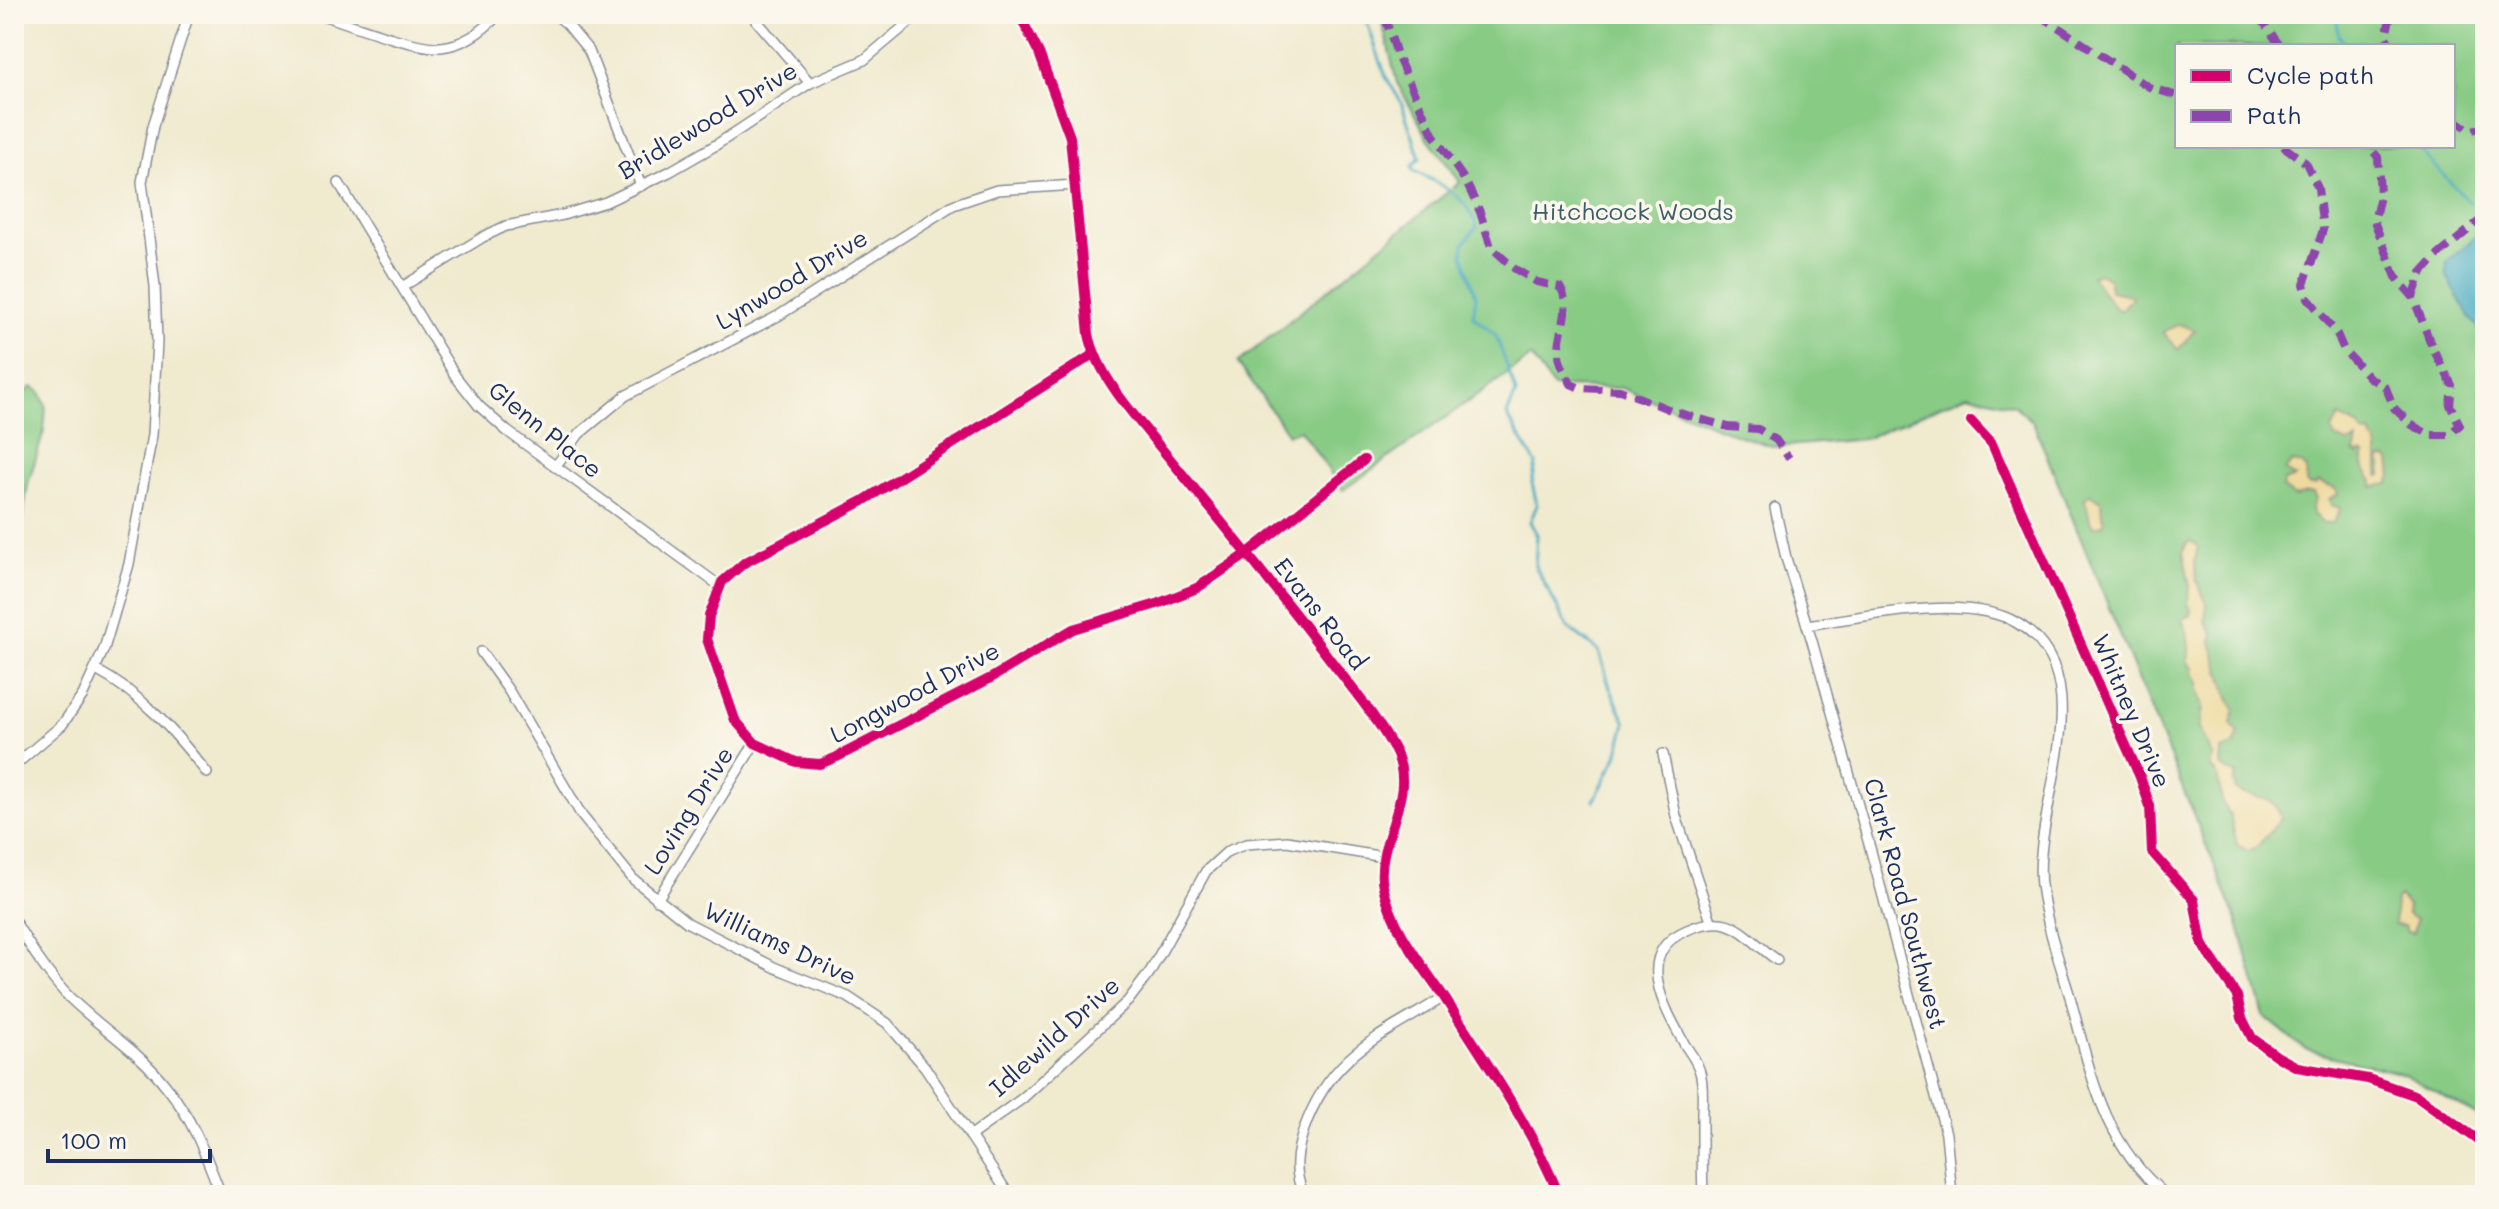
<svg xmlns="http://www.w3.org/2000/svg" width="2499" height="1209" font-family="Mali,sans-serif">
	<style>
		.green { fill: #87cb84; stroke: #517d71; stroke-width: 2; fill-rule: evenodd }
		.sand { fill: #eeda9e; stroke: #84847e; stroke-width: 2 }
		.water { fill: #40a8c0; stroke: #2e6c8f; stroke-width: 2 }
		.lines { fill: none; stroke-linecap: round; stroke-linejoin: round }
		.stream { stroke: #40a8c0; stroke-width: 3 }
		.street-casing { stroke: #868c96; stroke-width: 12 }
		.street { stroke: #fff; stroke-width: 9 }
		.quiet { stroke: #8e44ad; stroke-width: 8; stroke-dasharray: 16 8; stroke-linecap: butt }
		.cycleway-casing { stroke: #fbf7ec; stroke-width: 15 }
		.cycleway { stroke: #d6006c; stroke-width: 10 }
		.labels { text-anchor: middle; stroke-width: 7; stroke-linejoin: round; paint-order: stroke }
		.street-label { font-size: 24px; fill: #1b2f5e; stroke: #fbf7ec }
		.park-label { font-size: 24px; fill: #3b5e69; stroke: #fbf7ec }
	</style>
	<rect width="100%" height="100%" fill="#fbf7ec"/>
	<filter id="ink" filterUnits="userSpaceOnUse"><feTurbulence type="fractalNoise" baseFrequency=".0125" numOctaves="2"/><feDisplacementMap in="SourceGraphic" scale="16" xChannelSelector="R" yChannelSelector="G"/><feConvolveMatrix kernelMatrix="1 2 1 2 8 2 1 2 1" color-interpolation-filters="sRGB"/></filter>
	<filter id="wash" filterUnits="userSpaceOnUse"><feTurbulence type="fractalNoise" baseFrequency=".006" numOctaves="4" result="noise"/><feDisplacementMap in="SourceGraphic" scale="32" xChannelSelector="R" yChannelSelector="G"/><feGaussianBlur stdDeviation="1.8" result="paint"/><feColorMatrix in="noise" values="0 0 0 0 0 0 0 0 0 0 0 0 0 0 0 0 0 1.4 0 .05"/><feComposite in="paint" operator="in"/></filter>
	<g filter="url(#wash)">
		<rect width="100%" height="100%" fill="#f0eacf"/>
		<!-- green -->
		<g class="green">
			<path d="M1380,14H2485V1120L2404,1074L2306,1050L2264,1016L2238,923L2033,422L2014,405L1968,394L1864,439L1775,447L1740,436L1622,388L1553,387L1531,357L1343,490L1300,430L1288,434L1238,363L1460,182L1428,138L1397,83ZM2177,46H2453V146H2177Z"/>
			<path d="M32,387L40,392L46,406L44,431L28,484L14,571V417L24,393Z"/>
		</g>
		<!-- sand -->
		<g class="sand">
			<path d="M2100,273L2109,279L2110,291L2131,295L2132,298L2122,310L2116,309L2091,276Z"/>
			<path d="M2179,324L2195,330L2178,350L2163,332Z"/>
			<path d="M2339,417L2358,426L2363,433L2372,434L2371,438C2384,447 2375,463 2379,476L2382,475L2380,460L2386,458L2390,461L2392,476L2389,484L2373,487V481L2363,467L2364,455L2361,453L2358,455L2354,452L2357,441L2349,444L2334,437L2332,430Z"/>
			<path d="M2292,462L2301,464L2307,469L2306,483L2309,485H2315L2318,482L2336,489L2338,495L2329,499L2331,505L2338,507L2340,510L2333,523H2322L2313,514L2312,508L2316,499L2313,493H2306L2295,497L2282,488L2284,481L2295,477L2285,471Z"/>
			<path d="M2090,493L2101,501L2102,516L2105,519L2103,525L2093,527C2087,520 2090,508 2084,500Z"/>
			<path d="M2191,541L2198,546L2195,561L2196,580L2207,604L2205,621L2213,633L2211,642L2229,698L2235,710L2231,724L2239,733L2234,746L2222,751L2221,766L2227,771L2237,774L2234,782L2236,790C2253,801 2276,792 2281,819L2257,847L2248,851L2237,845L2230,816L2222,801L2217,774L2210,768L2213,756L2200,729L2203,706L2198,690V682L2194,675L2193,668L2187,662C2192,652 2187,630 2182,620L2191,615L2192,610L2188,604L2190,586L2183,552L2186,544Z"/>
			<path d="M2399,896L2408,907L2407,913L2416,920L2413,933L2407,932L2404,926L2394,925L2396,899Z"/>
		</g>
		<!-- water -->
		<path class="water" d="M2485,229V335L2469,317L2446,274L2447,261Z"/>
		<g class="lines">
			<!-- stream -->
			<g class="stream">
				<path d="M1364,14L1386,77L1401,102L1420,158L1412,167L1414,171C1439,183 1470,198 1477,227L1464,243L1463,255L1476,296L1473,316L1496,335L1516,393L1507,415L1536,464L1532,483L1537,505L1530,522L1537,535L1535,566L1569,629L1599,651L1610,688L1626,723L1617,756L1594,801"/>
				<path d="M2336,14L2339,36L2346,46"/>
				<path d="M2416,146L2470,203"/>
			</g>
		</g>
	</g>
	<g filter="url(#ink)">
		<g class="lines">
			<!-- street casing -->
			<g class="street-casing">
				<g id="street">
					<path d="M320,14C347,23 415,49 441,47C464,45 484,30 499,14"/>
					<path d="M555,14L567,24L589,51L641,186"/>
					<path d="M751,14L810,83"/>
					<path d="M1019,14L1039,53L1070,137L1089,334C1098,379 1141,423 1170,459C1225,526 1280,593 1332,662C1354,691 1378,719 1395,751C1418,795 1378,836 1382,880C1383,890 1387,900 1390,909C1402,941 1425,969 1444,997C1484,1059 1531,1126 1559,1195"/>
					<path d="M339,183L456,377L479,406L507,431L720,586"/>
					<path d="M402,287L483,237L506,226L563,215L606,202L669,172L716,145L810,83L864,60L919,14"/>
					<path d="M1094,354L863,501L744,563L722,582L709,616L707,639L735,720L755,743L796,762L820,764L837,757L991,678L1073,629L1157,604L1197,588L1247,554L1364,460"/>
					<path d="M1971,421L1992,444L2140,777L2150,806L2152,852L2194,900L2202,944L2237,996L2242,1018L2252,1038L2278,1057L2297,1067L2368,1079L2417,1096L2485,1145"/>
					<path d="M555,467L579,434L625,396L778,316L953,205L997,190L1076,185"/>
					<path d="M1775,508L1786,558L1812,641L1872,855L1946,1134L1952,1195"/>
					<path d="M1807,625C1862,617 1967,593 2017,623C2106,676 2032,807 2041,885C2046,923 2059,961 2070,997C2091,1073 2102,1142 2166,1195"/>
					<path d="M481,652L509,691L582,816L633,879L688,923L776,968L848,997L887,1023L925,1067L1009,1195"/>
					<path d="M96,670C143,695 174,731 207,773"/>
					<path d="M1663,754L1676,816L1711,921"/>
					<path d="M14,766L62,725L83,695L104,649L129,564L152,435L157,341L155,286L142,182L153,126L189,14"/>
					<path d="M657,900L755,743"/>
					<path d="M14,920C31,948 48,976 71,999C102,1029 140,1052 166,1086C193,1119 206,1156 221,1195"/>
					<path d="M970,1136L1023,1098L1128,1001L1150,972L1206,871L1228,851L1246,844L1287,841L1384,857"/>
					<path d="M1304,1195C1293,1172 1296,1153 1304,1129C1331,1053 1380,1037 1444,997"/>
					<path d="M1703,1195C1702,1168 1702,1142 1702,1115C1702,1101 1704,1085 1700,1072C1697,1061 1691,1054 1685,1045C1665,1009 1632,953 1687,930C1733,910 1742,935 1777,960"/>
				</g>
			</g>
			<!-- street -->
			<use href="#street" class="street"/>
			<!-- quiet -->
			<g class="quiet">
				<path d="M1384,14L1398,58L1433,134L1466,182L1480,212L1491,247L1515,269L1537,282L1560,287C1573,306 1558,333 1559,353C1559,364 1567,375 1571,384L1580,388L1620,390L1673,411L1728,427L1758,429L1776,440L1789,458"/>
				<path d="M2038,14L2149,87L2177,96"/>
				<path d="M2258,14L2280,46"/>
				<path d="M2391,14L2386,37L2391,46"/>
				<path d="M2453,118L2470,130L2485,128"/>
				<path d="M2283,146L2306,163L2318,188L2323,230L2304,284L2308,298L2337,334L2344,350L2370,378L2386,388L2394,408L2412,425L2430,435H2448L2460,425L2450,405L2452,385L2432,347L2413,297L2396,277L2374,221L2380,196L2378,157L2368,146"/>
				<path d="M2413,297L2421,274L2436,257L2485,216"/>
			</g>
			<!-- cycleway casing -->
			<g class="cycleway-casing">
				<g id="cycleway">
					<path d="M1019,14L1039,53L1070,137L1089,334C1098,379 1141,423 1170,459C1225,526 1280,593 1332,662C1354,691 1378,719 1395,751C1418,795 1378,836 1382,880C1383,890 1387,900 1390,909C1402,941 1425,969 1444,997C1484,1059 1531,1126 1559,1195"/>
					<path d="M1094,354L863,501L744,563L722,582L709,616L707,639L735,720L755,743L796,762L820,764L837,757L991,678L1073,629L1157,604L1197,588L1247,554L1364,460"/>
					<path d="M1971,421L1992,444L2140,777L2150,806L2152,852L2194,900L2202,944L2237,996L2242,1018L2252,1038L2278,1057L2297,1067L2368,1079L2417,1096L2485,1145"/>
				</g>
			</g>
			<!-- cycleway -->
			<use href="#cycleway" class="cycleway"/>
		</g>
	</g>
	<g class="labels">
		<!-- street labels -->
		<g class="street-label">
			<text transform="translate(708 121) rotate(-31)" y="8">Bridlewood Drive</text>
			<text transform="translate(792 280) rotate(-31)" y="8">Lynwood Drive</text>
			<text transform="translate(545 430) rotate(39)" y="8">Glenn Place</text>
			<text transform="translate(1320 614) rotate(52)" y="8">Evans Road</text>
			<text transform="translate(915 693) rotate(-28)" y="8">Longwood Drive</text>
			<text transform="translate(2131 711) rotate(67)" y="8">Whitney Drive</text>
			<text transform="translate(689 811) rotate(-58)" y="8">Loving Drive</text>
			<text transform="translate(1905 904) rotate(75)" y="8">Clark Road Southwest</text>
			<text transform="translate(780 944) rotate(25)" y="8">Williams Drive</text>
			<text transform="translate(1055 1037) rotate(-42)" y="8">Idlewild Drive</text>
		</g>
		<!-- park labels -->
		<g class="park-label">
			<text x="1633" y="220">Hitchcock Woods</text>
		</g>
	</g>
	<!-- margin -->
	<rect width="2499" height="1209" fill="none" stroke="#fbf7ec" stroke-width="48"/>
	<!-- legend -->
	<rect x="2175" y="44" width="280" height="104" fill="#fbf7ec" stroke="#a1a7b3" stroke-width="2"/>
	<rect x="2191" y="70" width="40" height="12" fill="#d6006c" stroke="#a1a7b3" stroke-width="2"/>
	<text x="2247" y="84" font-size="24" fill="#1b2f5e">Cycle path</text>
	<rect x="2191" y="110" width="40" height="12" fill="#8e44ad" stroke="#a1a7b3" stroke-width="2"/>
	<text x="2247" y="124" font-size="24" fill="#1b2f5e">Path</text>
	<!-- scale -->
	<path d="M48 1149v12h162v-12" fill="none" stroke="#1b2f5e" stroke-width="4"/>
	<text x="60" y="1149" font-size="24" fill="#1b2f5e" stroke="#fbf7ec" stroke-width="6" paint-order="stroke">100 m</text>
</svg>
